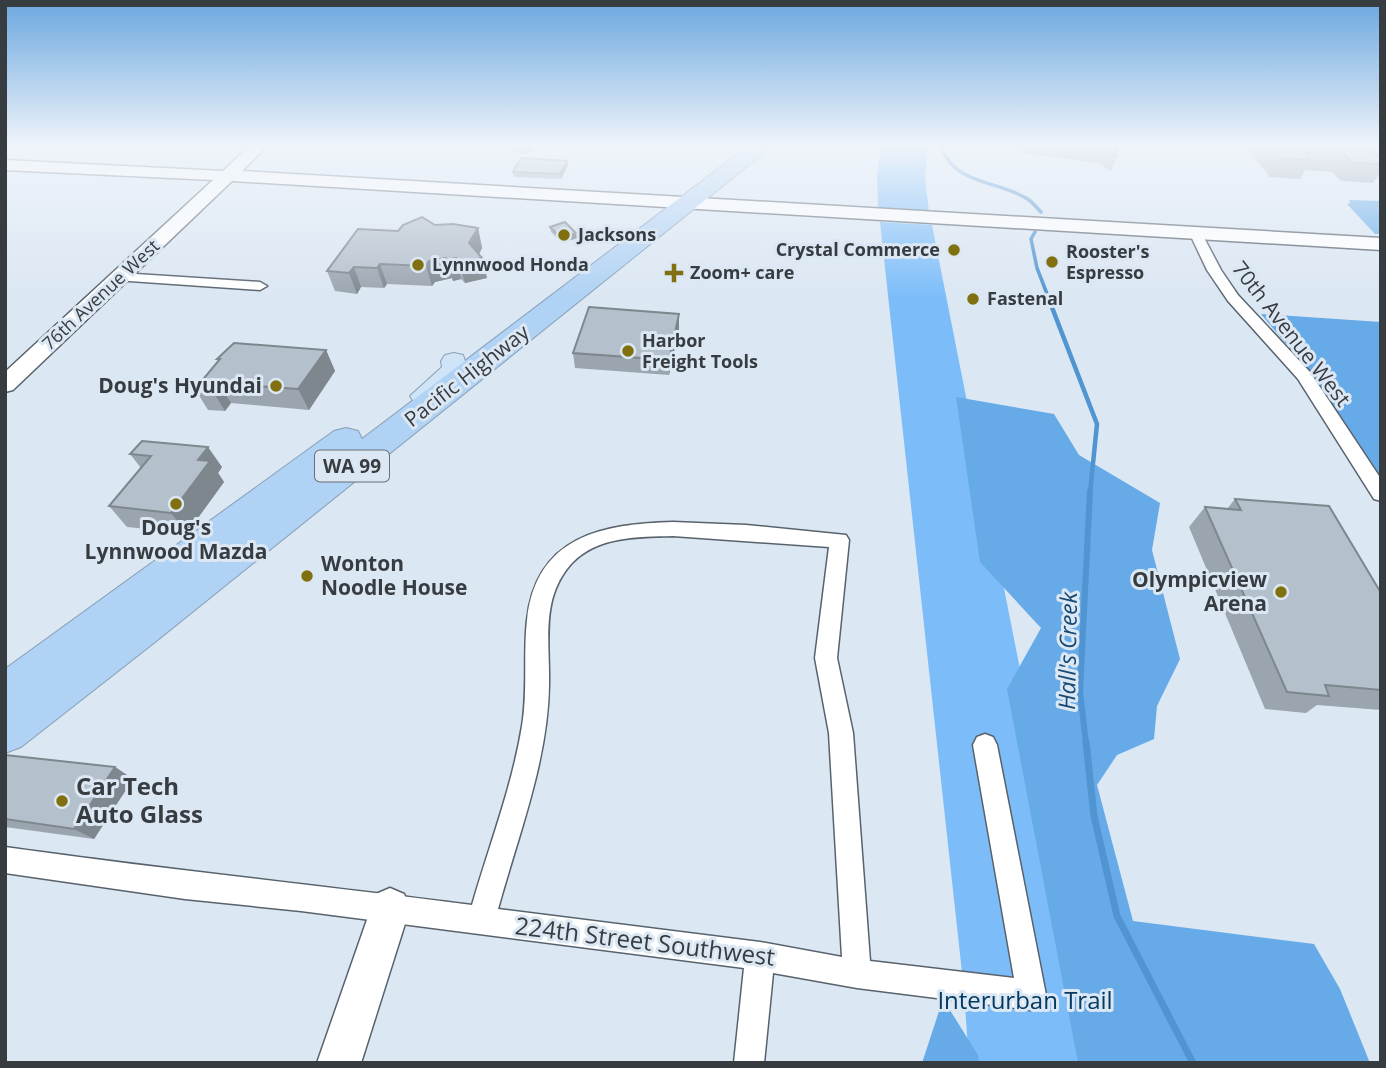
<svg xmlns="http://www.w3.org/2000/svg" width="1386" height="1068" font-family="'Open Sans',sans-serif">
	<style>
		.green { fill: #7cbdf9 }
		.forest { fill: #66aae8 }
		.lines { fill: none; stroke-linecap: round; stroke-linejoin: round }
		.stream-far3 { stroke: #5094d1; stroke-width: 3.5 }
		.stream-far2 { stroke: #5094d1; stroke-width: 4.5 }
		.stream-far1 { stroke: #5094d1; stroke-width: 6 }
		.stream { stroke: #5094d1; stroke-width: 7 }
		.street-casing { stroke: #58626c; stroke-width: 3 }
		.secondary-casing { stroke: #58626c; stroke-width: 3 }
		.primary-casing { stroke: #869eb5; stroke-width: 2 }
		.highway-casing { stroke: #869eb5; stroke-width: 2 }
		.street { fill: #fff; fill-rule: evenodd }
		.secondary { fill: #fff; fill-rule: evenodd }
		.primary { fill: #d0e4f8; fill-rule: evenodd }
		.highway { fill: #b0d2f4; fill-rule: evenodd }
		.wall { fill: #9ba5af }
		.shaded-wall { fill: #7e868e }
		.building { fill: #b4c0cb; stroke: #7e868e; stroke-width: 2 }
		.poi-dot { fill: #81700f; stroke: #dbe7f3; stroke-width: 2.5 }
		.labels { text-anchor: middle; stroke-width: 6; stroke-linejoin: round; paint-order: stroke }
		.far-poi-label { font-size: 18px; font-weight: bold; fill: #373c41; stroke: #dbe7f3; text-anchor: start }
		.far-street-label { font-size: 18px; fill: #373c41; stroke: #dbe7f3 }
		.shield { fill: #dbe7f3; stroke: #686f76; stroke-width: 2 }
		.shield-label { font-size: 19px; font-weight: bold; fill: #373c41 }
		.street-label { font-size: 21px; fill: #373c41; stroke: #dbe7f3 }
		.poi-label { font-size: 21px; font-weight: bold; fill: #373c41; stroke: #dbe7f3; text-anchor: end }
		.water-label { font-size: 23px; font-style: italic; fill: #184972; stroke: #dbe7f3 }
		.near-poi-label { font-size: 24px; font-weight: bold; fill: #373c41; stroke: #dbe7f3; text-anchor: start }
		.near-street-label { font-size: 24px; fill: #373c41; stroke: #dbe7f3 }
		.near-park-label { font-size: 24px; fill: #053a62; stroke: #dbe7f3 }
	</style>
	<rect width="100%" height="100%" fill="#dbe7f3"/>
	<!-- green -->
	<g class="green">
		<path d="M881,147H928L925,177L929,212L878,209L877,175Z"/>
		<path d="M880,222L932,225L1087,1007L1095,1063H969L964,991Z"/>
	</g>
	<!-- forest -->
	<g class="forest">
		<path d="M1349,200L1381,201V234H1375L1347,204L1350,203Z"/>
		<path d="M1261,314L1381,322V480L1309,371Z"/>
		<path d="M956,397L1054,414L1079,455L1160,503L1152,550L1180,659L1157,706L1154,739L1117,755L1097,785L1133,921L1314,944L1340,989L1370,1063H1078L1007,689L1041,628L980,562Z"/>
		<path d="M943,999L978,1055L979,1063H922Z"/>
	</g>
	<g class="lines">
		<!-- stream-far3 -->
		<g class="stream-far3">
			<path d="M942,147C952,185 1003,181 1029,200C1033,203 1037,208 1041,212"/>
			<path d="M1035,232L1031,239L1037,268L1049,299"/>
		</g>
		<!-- stream-far2 -->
		<path class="stream-far2" d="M1048,297L1097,424L1090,493"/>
		<!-- stream-far1 -->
		<path class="stream-far1" d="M1086,744L1080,691L1090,491"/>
		<!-- stream -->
		<path class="stream" d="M1086,742L1094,816L1117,916L1193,1063"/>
		<!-- street casing -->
		<g class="street-casing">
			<g id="street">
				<path d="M1195,228L1201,232L1221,270L1238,295L1310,372L1381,479V501L1374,499L1298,379L1228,301L1207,270L1189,232Z"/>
				<path d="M120,273L260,282L267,286L260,290L115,280L113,277Z"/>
				<path d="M673,522L746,525L846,535L849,540L837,658L853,733L870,961L1014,978L973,745L977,737L985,734L993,737L997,745L1046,995L1041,1005L1031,1010L857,988L773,973L764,1063H734L744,968L301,911L185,899L5,873V847C161,869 316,885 472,905C489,846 512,787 522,726C528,690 523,655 527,620C536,536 602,524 673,522ZM673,536L829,547L815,658L829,733L842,957L760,942L498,909C518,836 548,761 549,685C550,642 540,598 572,563C598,536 638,537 673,536Z"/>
			</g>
		</g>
		<!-- secondary casing -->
		<g class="secondary-casing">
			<g id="secondary">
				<path d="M248,147H266L242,171L1381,238V250L232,181L13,390L5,392V372L213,180L5,170V160L223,171Z"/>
				<path d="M390,888L404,894L410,908L361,1063H317L376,894Z"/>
			</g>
		</g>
		<!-- primary casing -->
		<g class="primary-casing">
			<path id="primary" d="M454,353L463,355L468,370L464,376C449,388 434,408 414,402L410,396L442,367L441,361L445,355Z"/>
		</g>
		<!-- highway casing -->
		<g class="highway-casing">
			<path id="highway" d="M747,147H771L155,642L21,747L5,753V669L334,431L346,428L358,431L362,439Z"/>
		</g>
		<!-- street -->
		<use href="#street" class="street"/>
		<!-- secondary -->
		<use href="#secondary" class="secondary"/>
		<!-- primary -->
		<use href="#primary" class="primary"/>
		<!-- highway -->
		<use href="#highway" class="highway"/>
	</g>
	<!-- wall -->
	<g class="wall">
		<path d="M504,147H536L525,154Z"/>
		<path d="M1016,147H1117V156L1111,171L1098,163L1023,153V151L1016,150Z"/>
		<path d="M1246,147H1369L1381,159V172L1373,183L1341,181L1332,172L1305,170L1300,179L1270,177Z"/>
		<path d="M568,165L561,179L514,177L513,172Z"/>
		<path d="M435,225L478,228L482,248L479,254L482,258L487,278L465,283L461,279L453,281L452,278L435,282L432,286L387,284L384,288L361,287L357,294L335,291L327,271L398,231Z"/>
		<path d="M550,227L576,233L577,238L562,243L551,232Z"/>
		<path d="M679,329L669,375L575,368L573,353Z"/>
		<path d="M326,350L335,371L309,410L231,403L225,411L208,410L195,389L219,361L217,359Z"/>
		<path d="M142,441L222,467L218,473L224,482L187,533L127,527L109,506L141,468L130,454Z"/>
		<path d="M1235,499L1381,593V710L1317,705L1306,713L1265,709L1189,527L1205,507L1227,509Z"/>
		<path d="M5,755L115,767L133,779L94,839L5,827Z"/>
	</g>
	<!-- shaded-wall -->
	<g class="shaded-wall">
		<path d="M524,147H536L525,154Z"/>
		<path d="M567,161L568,165L561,179L560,174Z"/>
		<path d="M478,228L482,248L476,260L482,258L487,278L465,283L459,263Z"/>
		<path d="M576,233L577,238L562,243L561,238Z"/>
		<path d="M446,258L452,278L435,282L432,286L426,266L429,261Z"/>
		<path d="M456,258L461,279L453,281L447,260Z"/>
		<path d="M380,264L387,284L384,288L377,268Z"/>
		<path d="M354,267L361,287L357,294L349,273Z"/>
		<path d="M679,314V329L669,375V360Z"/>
		<path d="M326,350L335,371L309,410L298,389Z"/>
		<path d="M218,383L231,403L225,411L212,390Z"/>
		<path d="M208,447L222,467L218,473L224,482L187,533L171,513L198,460Z"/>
		<path d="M115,767L133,779L94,839L74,829Z"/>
	</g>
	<!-- building -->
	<g class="building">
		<path d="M1089,147H1117V156L1104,149Z"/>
		<path d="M1272,147H1369L1381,159V164L1353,163L1344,153L1304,151L1311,160L1281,158Z"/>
		<path d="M521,158L567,161L560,174L513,172Z"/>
		<path d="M422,217L435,225L453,224L478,228L469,243L482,258L459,263L456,258L447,260L446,258L429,261L426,266L380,264L377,268L354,267L349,273L327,271L358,229L398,231L403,225Z"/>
		<path d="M565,222L576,233L561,238L550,227Z"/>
		<path d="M589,307L679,314L669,360L573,353Z"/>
		<path d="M234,343L326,350L298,389L218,383L212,390L195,389L220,359H217Z"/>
		<path d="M142,441L208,447L198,460L210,461L171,513L109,506L151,456L130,454Z"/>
		<path d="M1235,499L1329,506L1381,593V690L1325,685L1329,696L1287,692L1205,507L1241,510Z"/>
		<path d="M5,755L115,767L74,829L5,819Z"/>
	</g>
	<!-- sky -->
	<linearGradient id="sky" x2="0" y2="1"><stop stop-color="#6ba7df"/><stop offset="0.49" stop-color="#eff4fa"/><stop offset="1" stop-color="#eff4fa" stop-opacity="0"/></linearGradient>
	<rect width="1386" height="297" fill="url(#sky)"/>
	<!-- markers -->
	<g class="poi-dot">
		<circle cx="564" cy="235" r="7"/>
		<circle cx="954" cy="250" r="7"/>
		<circle cx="1052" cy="262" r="7"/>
		<circle cx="418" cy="265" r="7"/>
		<path d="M670.5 262.5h7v7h7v7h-7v7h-7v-7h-7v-7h7z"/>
		<circle cx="973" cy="299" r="7"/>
		<circle cx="628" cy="351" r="7"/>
		<circle cx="276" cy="386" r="7"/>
		<circle cx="176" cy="504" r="7"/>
		<circle cx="307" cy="576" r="7"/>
		<circle cx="1281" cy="592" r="7"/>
		<circle cx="62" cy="801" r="7"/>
	</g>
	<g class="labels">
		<!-- far-poi labels -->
		<g class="far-poi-label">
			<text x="578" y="241">Jacksons</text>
			<text x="940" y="256" text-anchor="end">Crystal Commerce</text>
			<text x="1066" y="258">Rooster's<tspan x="1066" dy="21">Espresso</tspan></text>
			<text x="432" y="271">Lynnwood Honda</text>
			<text x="690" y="279">Zoom+ care</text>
			<text x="987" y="305">Fastenal</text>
			<text x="642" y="347">Harbor<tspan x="642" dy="21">Freight Tools</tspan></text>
		</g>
		<!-- far-street labels -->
		<g class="far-street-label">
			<text transform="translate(101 295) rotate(-43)" y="6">76th Avenue West</text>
		</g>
		<!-- shield labels -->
		<rect class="shield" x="315" y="450.5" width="74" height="31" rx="5"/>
		<g class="shield-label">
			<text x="352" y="473">WA 99</text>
		</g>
		<!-- street labels -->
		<g class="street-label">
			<text transform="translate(1291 334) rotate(52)" y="7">70th Avenue West</text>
			<text transform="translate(467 376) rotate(-38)" y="7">Pacific Highway</text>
		</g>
		<!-- poi labels -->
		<g class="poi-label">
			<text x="262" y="393">Doug's Hyundai</text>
			<text x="176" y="535" text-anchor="middle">Doug's<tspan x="176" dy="24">Lynnwood Mazda</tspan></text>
			<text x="321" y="571" text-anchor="start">Wonton<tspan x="321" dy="24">Noodle House</tspan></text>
			<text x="1267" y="587">Olympicview<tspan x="1267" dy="24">Arena</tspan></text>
		</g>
		<!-- water labels -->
		<g class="water-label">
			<text transform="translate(1068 651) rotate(-89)" y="8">Hall's Creek</text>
		</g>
		<!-- near-poi labels -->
		<g class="near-poi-label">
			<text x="76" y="795">Car Tech<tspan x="76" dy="28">Auto Glass</tspan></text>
		</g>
		<!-- near-street labels -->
		<g class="near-street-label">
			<text transform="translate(645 942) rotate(7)" y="8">224th Street Southwest</text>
		</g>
		<!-- near-park labels -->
		<g class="near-park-label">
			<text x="1025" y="1009">Interurban Trail</text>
		</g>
	</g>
	<!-- border -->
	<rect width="1386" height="1068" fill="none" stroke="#373c41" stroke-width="14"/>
</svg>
